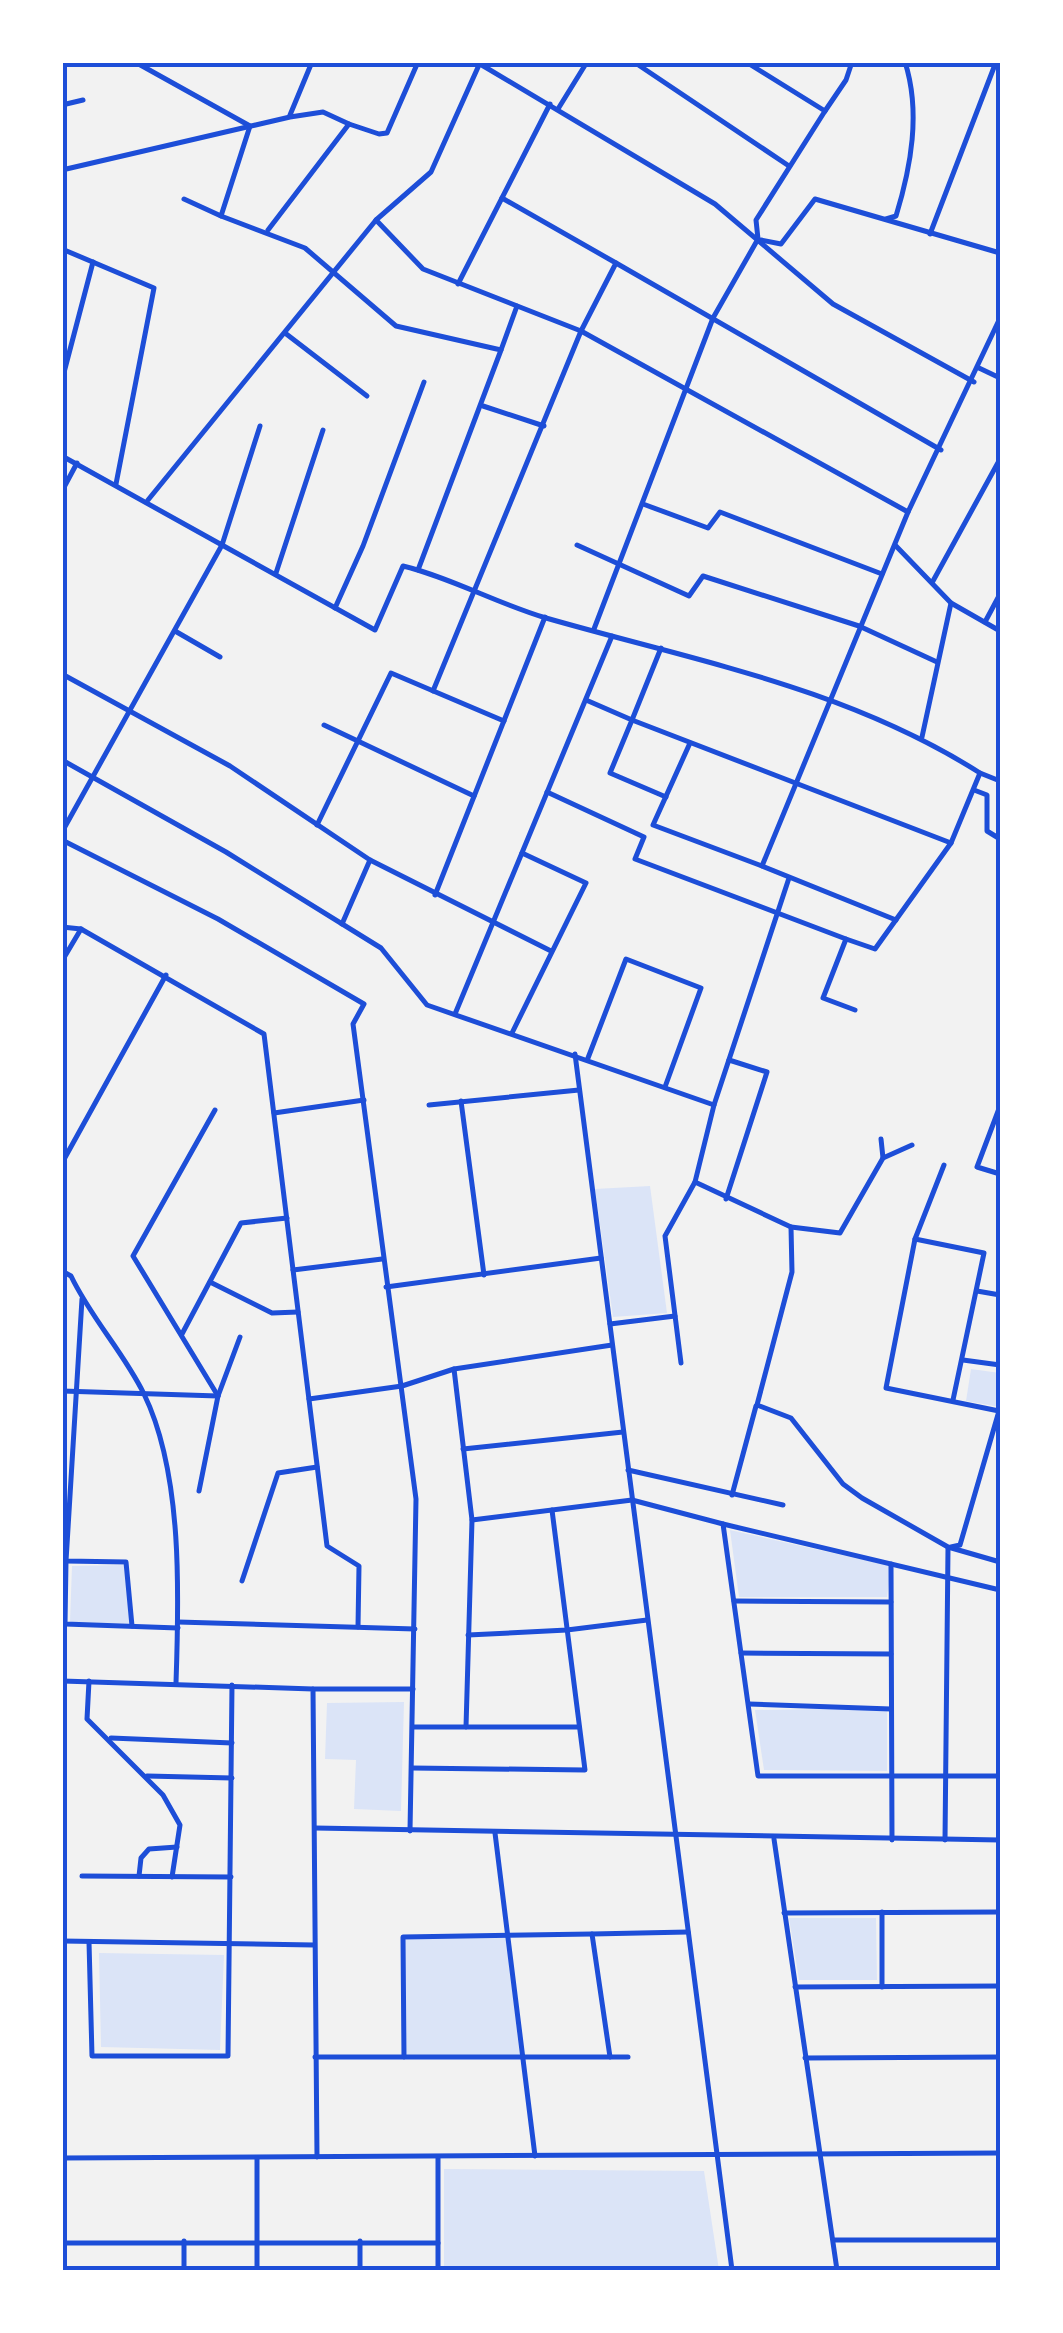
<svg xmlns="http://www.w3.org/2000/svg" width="1063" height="2333" font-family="Arial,sans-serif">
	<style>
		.green { fill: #dbe4f7 }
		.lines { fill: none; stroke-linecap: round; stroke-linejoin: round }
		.minor { stroke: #1d4ed8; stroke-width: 5 }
		.neatline { fill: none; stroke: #1d4ed8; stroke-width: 4 }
	</style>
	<rect width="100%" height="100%" fill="#f2f2f2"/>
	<!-- green -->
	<g class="green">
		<path d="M650,1186L667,1313L613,1317L595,1189Z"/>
		<path d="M971,1369L1000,1373V1407L966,1401Z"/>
		<path d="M730,1530L891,1566L887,1597H739Z"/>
		<path d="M124,1565L130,1624L70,1622L72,1566Z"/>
		<path d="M404,1702L401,1811L354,1809L356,1760L325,1759L327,1703Z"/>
		<path d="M887,1708V1771L764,1770L755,1710Z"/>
		<path d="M789,1918H876L877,1980H799Z"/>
		<path d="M506,1935L520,2057H404L403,1937Z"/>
		<path d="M99,1953L224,1955L220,2050L101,2047Z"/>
		<path d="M444,2169L704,2171L719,2270H444Z"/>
	</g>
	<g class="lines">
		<!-- minor -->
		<g class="minor">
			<path d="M135,62L250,126L221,216L305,248L396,326L501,350L418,570"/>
			<path d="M634,62L789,166"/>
			<path d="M480,64L715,204L833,304L974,382"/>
			<path d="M62,105L83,100"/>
			<path d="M558,109L587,62"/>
			<path d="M825,111L846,80L852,62"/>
			<path d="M290,115L312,62"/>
			<path d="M349,124L379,134L387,133L418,62"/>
			<path d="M62,170L290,117L323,112L349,124L268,230"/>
			<path d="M184,199L221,216"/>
			<path d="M886,219L896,216C911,167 921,112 905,62"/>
			<path d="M376,220L423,269L581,331L908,512"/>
			<path d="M930,234L996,62"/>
			<path d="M761,240L781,244L815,199L1000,253"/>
			<path d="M62,249L154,288L116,484"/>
			<path d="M616,263L941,450"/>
			<path d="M458,284L550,104"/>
			<path d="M285,333L367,396"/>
			<path d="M501,350L517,306"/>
			<path d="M979,368L1000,378"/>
			<path d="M62,380L93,262"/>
			<path d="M483,406L544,426"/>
			<path d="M62,456L222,545L260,426"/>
			<path d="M62,491L77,463"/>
			<path d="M148,500L376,220L431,172L479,65"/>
			<path d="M643,504L708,528L720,512L882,574"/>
			<path d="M577,545L689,596L703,576L859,626L937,662"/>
			<path d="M896,546L951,603L922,737"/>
			<path d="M276,573L323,430"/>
			<path d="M933,581L1000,459"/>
			<path d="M951,603L1000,631"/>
			<path d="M335,608L363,546L424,382"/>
			<path d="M985,622L1000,594"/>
			<path d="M594,629L713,318L758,239L756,220L825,111L746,62"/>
			<path d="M175,631L220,657"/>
			<path d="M661,648L632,720L951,843"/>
			<path d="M62,674L230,766L370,860L551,951"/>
			<path d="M433,691L581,331L616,263L502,198"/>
			<path d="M586,700L632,720L610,773L666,797"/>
			<path d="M324,725L474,796"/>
			<path d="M690,743L653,825L762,866"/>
			<path d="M62,760L226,852L381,948L427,1005L714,1105"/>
			<path d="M980,773L1000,781"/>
			<path d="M974,790L987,795V831L1000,839"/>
			<path d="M547,792L644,837L635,859L846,939L823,998L855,1010"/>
			<path d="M317,825L391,673L504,721"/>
			<path d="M62,832L222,545L375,630L403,566C452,578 498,604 546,618C696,661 846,688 980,773L951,843L875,949L846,939"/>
			<path d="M62,840L218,919L364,1004L353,1024L416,1499L410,1831"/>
			<path d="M789,878L714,1105L695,1182L791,1227L792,1272L757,1405L791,1418L843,1484L862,1498L948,1547L1000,1562"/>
			<path d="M435,895L545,617"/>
			<path d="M896,920L762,866L908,512L1000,318"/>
			<path d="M342,924L370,860"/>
			<path d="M62,927L81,929L264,1034L327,1546L359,1566L358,1627"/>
			<path d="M62,961L81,929"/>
			<path d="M455,1014L612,636"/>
			<path d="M512,1033L586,883L522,853"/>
			<path d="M575,1054L732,2270"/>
			<path d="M588,1058L626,959L701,988L665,1087"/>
			<path d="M461,1101L484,1275"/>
			<path d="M429,1105L579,1090"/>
			<path d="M1000,1106L977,1167L1000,1174"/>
			<path d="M215,1110L133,1256L218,1396"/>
			<path d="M274,1113L364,1100"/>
			<path d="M883,1158L912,1145"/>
			<path d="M62,1163L166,975"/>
			<path d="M944,1165L915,1239L886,1388L999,1411L960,1545L951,1547"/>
			<path d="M726,1199L767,1072L729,1060"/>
			<path d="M791,1227L840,1233L883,1158L881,1139"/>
			<path d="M915,1239L984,1253L953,1400"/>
			<path d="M293,1270L382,1259"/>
			<path d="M62,1271L71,1276C91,1318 124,1353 144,1394C183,1474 179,1597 176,1683"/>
			<path d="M210,1282L272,1313L298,1312"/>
			<path d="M386,1287L601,1258"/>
			<path d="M977,1291L1000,1295"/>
			<path d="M82,1299L66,1561L126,1562L132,1626"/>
			<path d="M610,1324L675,1316"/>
			<path d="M182,1334L241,1223L287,1218"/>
			<path d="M963,1360L1000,1365"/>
			<path d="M681,1363L665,1236L695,1182"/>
			<path d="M454,1369L472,1520L466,1727"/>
			<path d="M62,1391L218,1396"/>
			<path d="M309,1399L402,1386L454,1369L612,1345"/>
			<path d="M463,1449L623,1432"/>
			<path d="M628,1470L783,1505"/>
			<path d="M199,1491L218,1396L240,1337"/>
			<path d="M732,1495L756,1406"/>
			<path d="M472,1520L632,1500L723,1524L758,1776H1000"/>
			<path d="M723,1524L1000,1590"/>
			<path d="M62,1561H66L65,1624L178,1628"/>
			<path d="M891,1564L892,1840"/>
			<path d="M242,1581L278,1473L317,1467"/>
			<path d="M734,1601L891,1602"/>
			<path d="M178,1622L415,1629"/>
			<path d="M468,1635L567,1630L647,1620"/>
			<path d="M741,1653L891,1654"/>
			<path d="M62,1681L313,1689L317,2157"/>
			<path d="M89,1681L87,1719L163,1795L180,1825L172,1877"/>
			<path d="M313,1689H413"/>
			<path d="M749,1704L891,1709"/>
			<path d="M413,1727H579"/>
			<path d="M111,1738L232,1743"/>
			<path d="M412,1768L585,1770L552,1510"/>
			<path d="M147,1776L232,1778"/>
			<path d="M315,1828L1000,1840"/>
			<path d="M495,1833L535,2156"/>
			<path d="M774,1839L837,2270"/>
			<path d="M945,1840L948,1548"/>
			<path d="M82,1876L231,1877"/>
			<path d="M139,1876L141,1858L149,1849L177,1847"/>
			<path d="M784,1913L1000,1912"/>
			<path d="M62,1941L314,1945"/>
			<path d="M89,1942L92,2056H228L232,1685"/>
			<path d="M795,1987L1000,1986"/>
			<path d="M882,1987V1912"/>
			<path d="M315,2057H628"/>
			<path d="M404,2057L403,1937L592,1934"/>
			<path d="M610,2057L592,1934L688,1932"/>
			<path d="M805,2058L1000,2057"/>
			<path d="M438,2157V2270"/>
			<path d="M62,2158L1000,2153"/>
			<path d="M257,2159V2270"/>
			<path d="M834,2240H1000"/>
			<path d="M62,2243H438"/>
			<path d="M184,2270V2241"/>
			<path d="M360,2270V2241"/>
		</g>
	</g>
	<!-- border -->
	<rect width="1063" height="2333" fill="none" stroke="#ffffff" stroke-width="130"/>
	<rect x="65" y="65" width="933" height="2203" class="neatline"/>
</svg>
